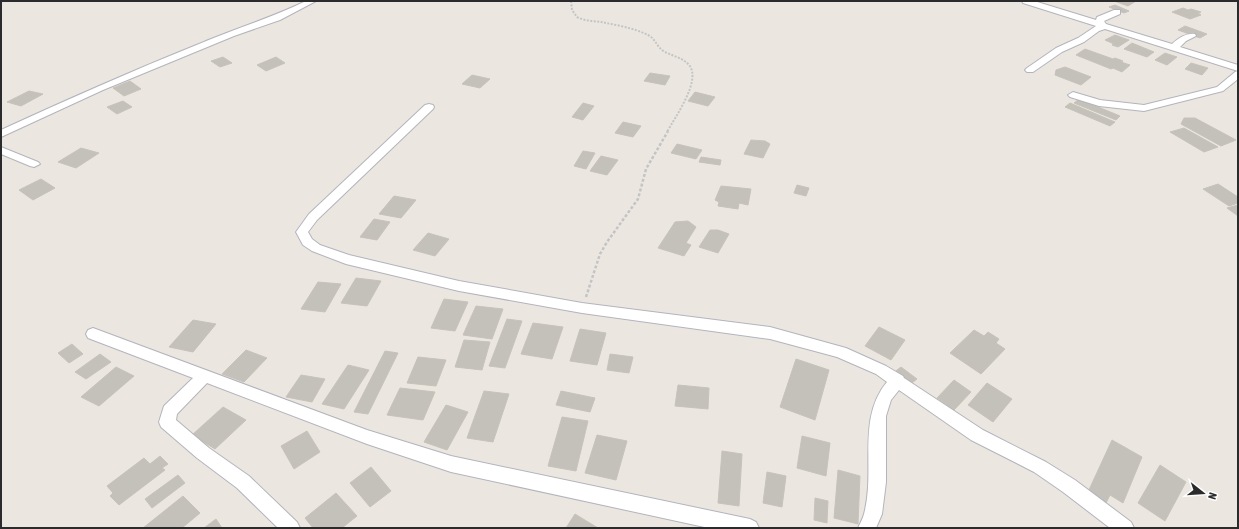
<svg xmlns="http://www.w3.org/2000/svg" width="1239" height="529" font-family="'Asap Condensed',sans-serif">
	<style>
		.building { fill: #c4c1bb; stroke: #c7c3b9 }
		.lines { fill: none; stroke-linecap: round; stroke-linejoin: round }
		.minor-casing { stroke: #b3b4bd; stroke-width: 2 }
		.path-far1 { stroke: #c4c4c4; stroke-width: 2; stroke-dasharray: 2 1.5; stroke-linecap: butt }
		.path { stroke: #c4c4c4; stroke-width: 2.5; stroke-dasharray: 3 2; stroke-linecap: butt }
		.minor { fill: #fff; fill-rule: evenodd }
	</style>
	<rect width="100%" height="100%" fill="#ebe7e0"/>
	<!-- building -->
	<g class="building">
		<path d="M1114,1H1136L1128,6Z"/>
		<path d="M1115,5L1129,11L1124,13L1109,7Z"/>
		<path d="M1183,8L1188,10L1191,9L1201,12L1198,13L1201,15L1190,19L1172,12Z"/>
		<path d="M1185,26L1207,34L1200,38L1178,30Z"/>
		<path d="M1115,35L1129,40L1118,47L1112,45L1114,44L1105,40Z"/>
		<path d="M1132,43L1154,52L1147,57L1124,49Z"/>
		<path d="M1085,49L1113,59L1115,58L1123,61L1121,62L1130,65L1122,72L1113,68L1111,69L1076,55Z"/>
		<path d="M1165,53L1177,57L1167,65L1155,60Z"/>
		<path d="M223,57L232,63L220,67L211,61Z"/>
		<path d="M276,57L285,63L266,71L257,65Z"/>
		<path d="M1191,63L1208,68L1202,75L1185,69Z"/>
		<path d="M1065,67L1091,77L1081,85L1055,75L1056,70Z"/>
		<path d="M650,73L670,76L665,85L644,81Z"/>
		<path d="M472,75L490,79L480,88L462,84Z"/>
		<path d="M130,81L141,89L124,96L113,88Z"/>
		<path d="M29,91L43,94L21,106L7,102Z"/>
		<path d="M695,92L715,97L708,106L688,101Z"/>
		<path d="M1079,99L1120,116L1116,120L1074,103Z"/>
		<path d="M123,101L132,107L117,114L107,107Z"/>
		<path d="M583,103L594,106L583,120L572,117Z"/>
		<path d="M1070,103L1115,122L1110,126L1065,107Z"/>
		<path d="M1184,118H1195L1236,140L1221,146L1181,124Z"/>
		<path d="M623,122L641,126L633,137L615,133Z"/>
		<path d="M1184,128L1218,147L1204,152L1170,132Z"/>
		<path d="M751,140L765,141L770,144L763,158L744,154Z"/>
		<path d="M677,144L702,150L696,159L671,153Z"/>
		<path d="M81,148L99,153L76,168L58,162Z"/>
		<path d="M583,151L595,153L586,169L574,166Z"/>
		<path d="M601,156L618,160L607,175L590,171Z"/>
		<path d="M701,157L721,160L720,165L699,162Z"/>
		<path d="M41,179L55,188L33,200L19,190Z"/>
		<path d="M1218,184L1238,197V203L1229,206L1203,189Z"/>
		<path d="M797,185L809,188L806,196L794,193Z"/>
		<path d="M721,186L751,189L748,205L739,203L738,209L718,206L719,202L715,200Z"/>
		<path d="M394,196L416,200L401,218L379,214Z"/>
		<path d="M1238,205V216L1227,208Z"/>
		<path d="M374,219L390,222L377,240L360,237Z"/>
		<path d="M688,221L696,227L686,243L691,245L684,256L658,248L675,222Z"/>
		<path d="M710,230H718L729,234L718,253L699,247Z"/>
		<path d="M428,233L449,239L435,256L413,250Z"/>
		<path d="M356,278L381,281L367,306L341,303Z"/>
		<path d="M318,282L341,284L325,312L301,309Z"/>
		<path d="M444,299L468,302L455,331L431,328Z"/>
		<path d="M476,306L503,309L492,339L463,335Z"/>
		<path d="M507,319L522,321L505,368L489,366Z"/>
		<path d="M193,320L216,324L193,352L169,347Z"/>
		<path d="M533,323L563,327L552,359L521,354Z"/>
		<path d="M879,327L905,340L891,360L865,346Z"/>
		<path d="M580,329L606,333L597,365L570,361Z"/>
		<path d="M974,330L984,336L988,332L999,339L996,343L1005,349L981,374L950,353Z"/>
		<path d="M464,340L490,342L482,370L455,367Z"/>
		<path d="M72,344L83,354L69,363L58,353Z"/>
		<path d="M246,350L267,358L244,382L222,374Z"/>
		<path d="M385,351L398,353L368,414L354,412Z"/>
		<path d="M100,354L111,362L86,379L75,372Z"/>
		<path d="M610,354L633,357L629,373L607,370Z"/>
		<path d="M418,357L446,360L436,386L407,383Z"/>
		<path d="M796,359L829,370L815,420L780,407Z"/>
		<path d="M348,365L369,370L344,409L322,404Z"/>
		<path d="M116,367L134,376L99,406L81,397Z"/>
		<path d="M901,367L917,379L908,386L892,374Z"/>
		<path d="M301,375L325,379L312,402L286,397Z"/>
		<path d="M954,380L971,392L954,410L937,398Z"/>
		<path d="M987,383L1012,399L993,422L968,405Z"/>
		<path d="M678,385L709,388L708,409L675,406Z"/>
		<path d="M400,388L435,392L423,420L387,415Z"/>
		<path d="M484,391L509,394L493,442L467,438Z"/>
		<path d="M561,391L595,398L590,412L556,405Z"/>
		<path d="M446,405L468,412L447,450L424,442Z"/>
		<path d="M223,407L246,420L215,449L192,435Z"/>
		<path d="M562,417L588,421L576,471L548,466Z"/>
		<path d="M307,431L320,452L294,469L281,446Z"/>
		<path d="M597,435L627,441L616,480L585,473Z"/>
		<path d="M802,436L830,443L826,476L797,468Z"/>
		<path d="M1112,440L1142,457L1123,503L1110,495L1106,503L1088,492Z"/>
		<path d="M722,451L742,454L739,506L718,503Z"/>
		<path d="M160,456L168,464L162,468L165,470L119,505L110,496L113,493L107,486L144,458L150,464Z"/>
		<path d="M1160,465L1186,482L1165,521L1138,503Z"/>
		<path d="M371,467L391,491L370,507L350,483Z"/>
		<path d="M838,470L860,476L858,524L834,518Z"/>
		<path d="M767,472L786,476L782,507L763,503Z"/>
		<path d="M178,475L185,483L152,508L145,499Z"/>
		<path d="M336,493L357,516L342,528H313L305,518Z"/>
		<path d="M183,496L200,513L182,528H143Z"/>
		<path d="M815,498L828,501L827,523L814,520Z"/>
		<path d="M575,514L598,528H566Z"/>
		<path d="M216,519L222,528H204Z"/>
	</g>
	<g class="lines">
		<!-- minor casing -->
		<g class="minor-casing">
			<g id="minor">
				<path d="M306,1H316L280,20L234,36L103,90L1,137V130C66,100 132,71 199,44C234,29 271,18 306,1Z"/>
				<path d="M1022,1H1034L1096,20L1097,17L1114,10H1120V14L1104,21L1106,24L1172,44C1179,38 1186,33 1195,34L1196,36L1186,41L1180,47L1238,65V71L1105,29L1099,31L1084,42L1062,52L1033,72H1027L1025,70L1027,68L1056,48L1078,38L1096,26L1023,3Z"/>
				<path d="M1238,71V79L1223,91L1144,111L1099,106L1070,97L1068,95L1073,92L1100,100L1144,105L1217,87L1235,72Z"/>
				<path d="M429,104L433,105L434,107L433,109L317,220L308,232L312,239L320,245L349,255L459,281L582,303L770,327L846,348L886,366L903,376L904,378L983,430L1046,462L1075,480L1131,522L1134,528H1110L1063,492L1034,472L971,440L899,390L891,400L886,416V482L882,514L876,528H858C860,523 863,519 864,514C876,470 856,419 887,382L876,374L837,357L770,339L582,313L459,291L346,264L312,251L303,245L296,232L309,214L425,105Z"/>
				<path d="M1,147L38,162L40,164L34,167L30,166L1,154Z"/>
				<path d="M93,328L367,430L451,456L750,519L756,522L759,528H709L451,472L367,444L207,383L177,414L176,420L209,448L249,476L297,522L300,528H278L237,488L197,458L161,427L159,422L164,406L193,378L88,338L86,334L88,330Z"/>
			</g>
		</g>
		<!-- path-far1 -->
		<path class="path-far1" d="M571,1L572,10L577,17C585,21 593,21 601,22C616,25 634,28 648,35C656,39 657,48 665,52C673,56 683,58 689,65C702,80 675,117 667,132"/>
		<!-- path -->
		<path class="path" d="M586,297L600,254L607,242L638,199L646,169L668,131"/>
		<!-- minor -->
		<use href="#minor" class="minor"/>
	</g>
	<!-- border -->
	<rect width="1239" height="529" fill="none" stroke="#2b2b2b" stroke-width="4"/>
	<!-- north arrow -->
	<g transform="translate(1203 493) rotate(107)" stroke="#ffffff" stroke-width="3" paint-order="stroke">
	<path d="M0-3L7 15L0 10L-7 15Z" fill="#2b2b2b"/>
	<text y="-6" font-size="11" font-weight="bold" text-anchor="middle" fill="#2b2b2b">N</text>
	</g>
</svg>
